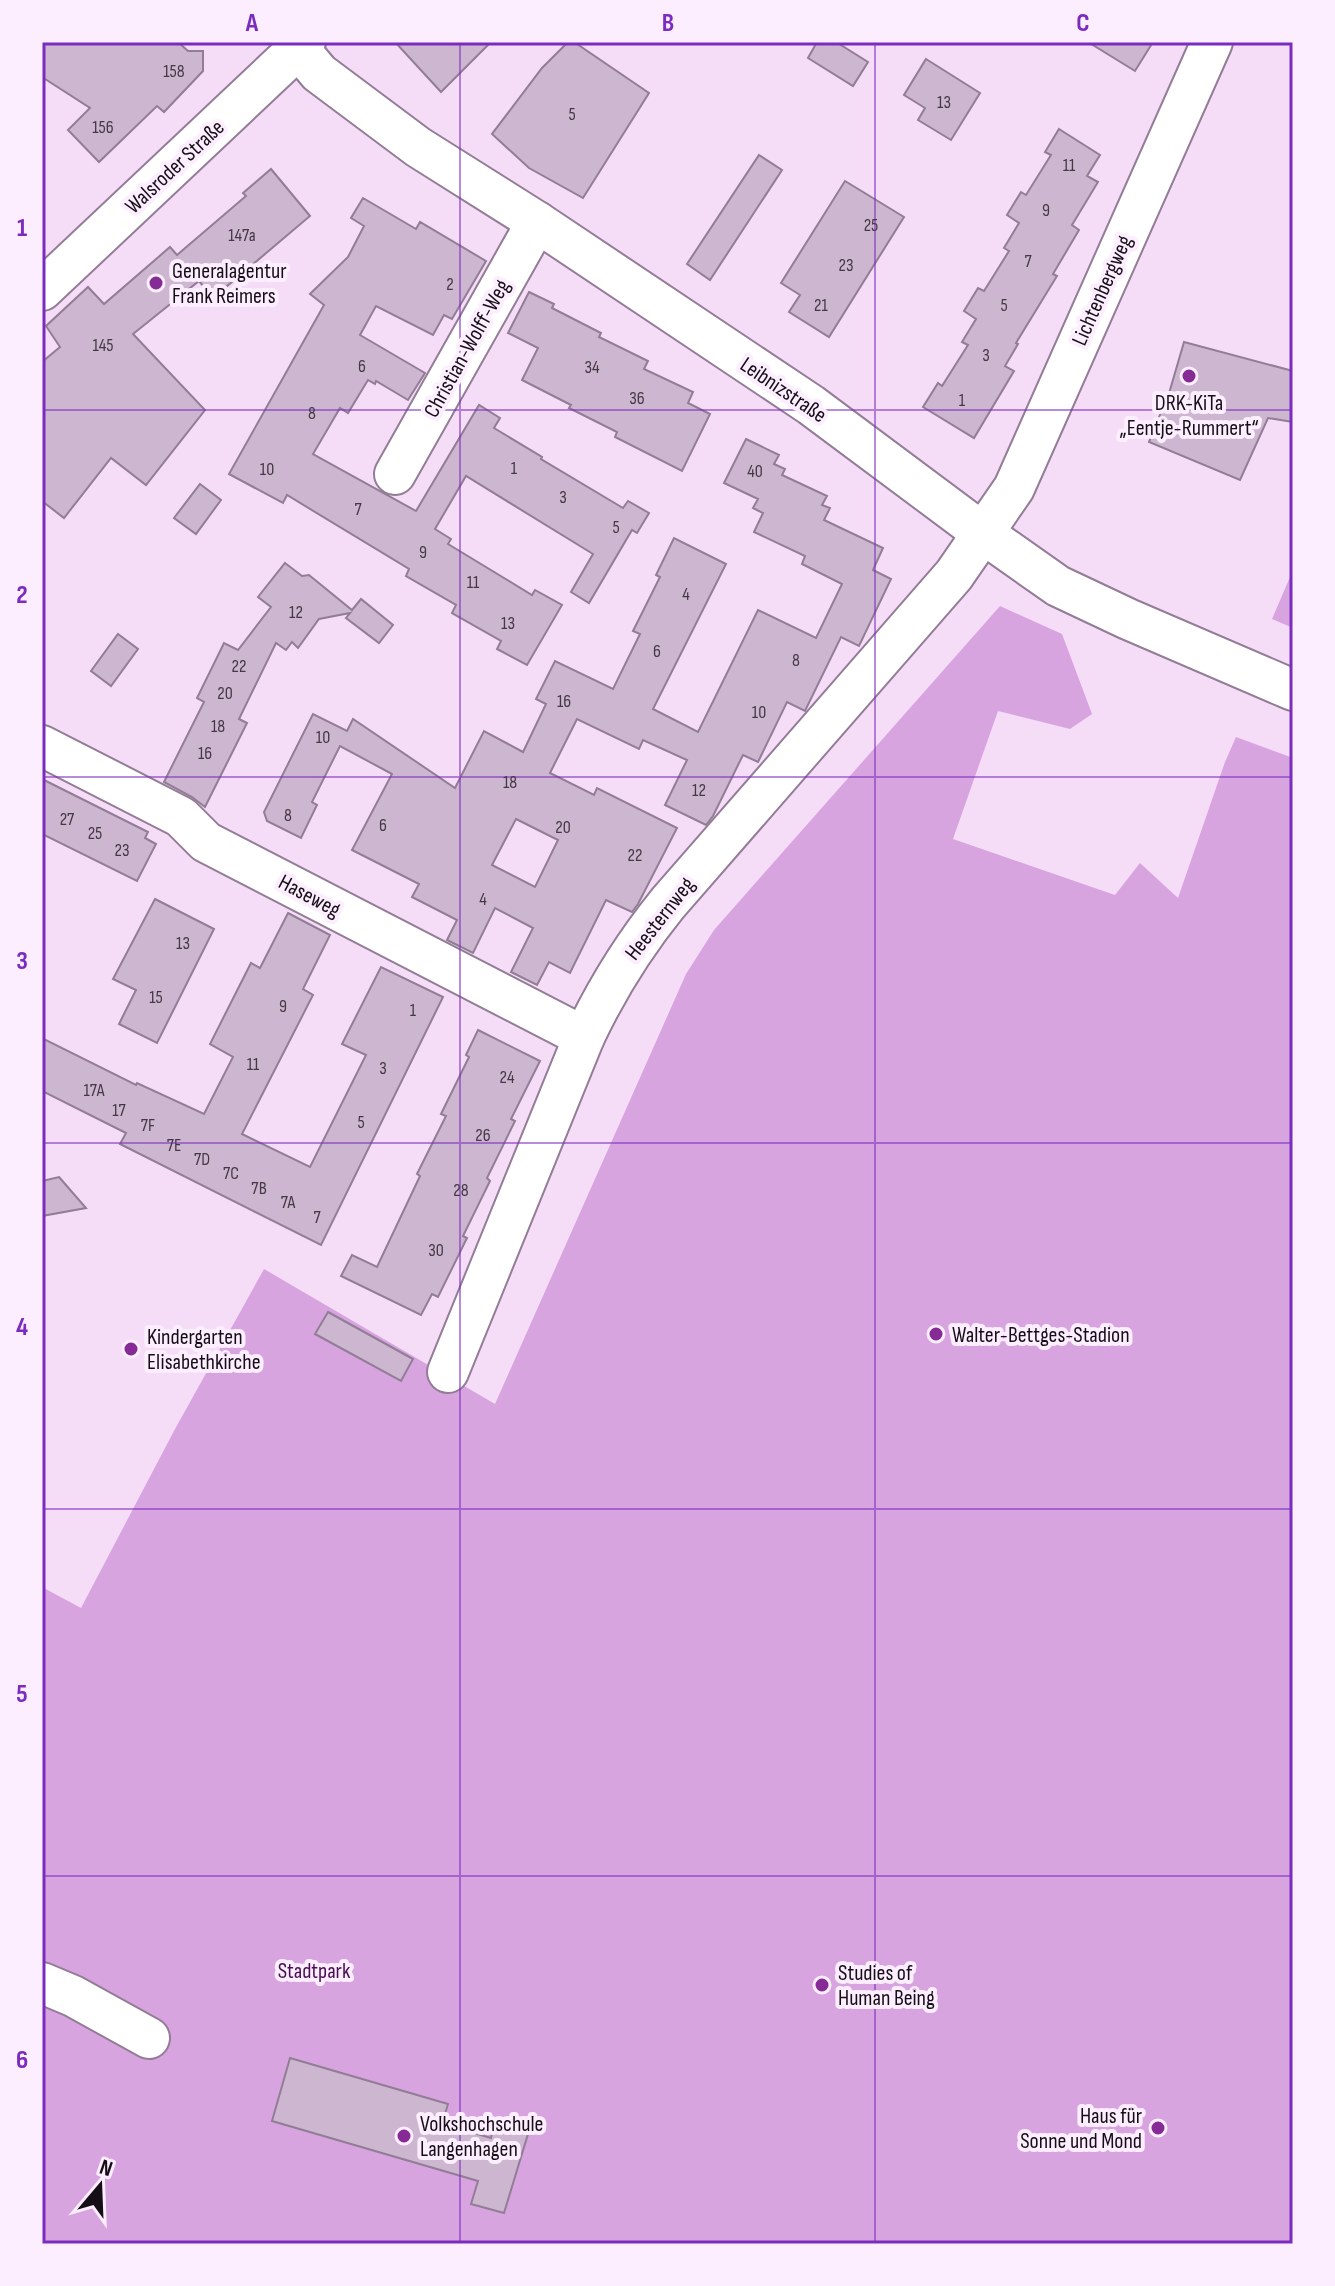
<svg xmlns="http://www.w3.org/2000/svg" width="1335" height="2286" font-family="'Sofia Sans Condensed',sans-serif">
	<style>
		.green { fill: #d8a4e0 }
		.building { fill: #cdb6d0; stroke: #927d96; stroke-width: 2; fill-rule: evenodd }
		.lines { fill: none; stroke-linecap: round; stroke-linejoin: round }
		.minor-casing { stroke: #937d96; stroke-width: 44 }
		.minor { stroke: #fff; stroke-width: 40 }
		.grid { fill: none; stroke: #7b2cbf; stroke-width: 2; stroke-opacity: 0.55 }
		.poi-dot { fill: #862a95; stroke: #fceefe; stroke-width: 3 }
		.labels { text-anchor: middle; stroke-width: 8; stroke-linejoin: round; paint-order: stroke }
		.number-label { font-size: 18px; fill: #443845 }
		.street-label { font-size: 22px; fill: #160e17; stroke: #fceefe }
		.poi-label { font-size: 22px; fill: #160e17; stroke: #fceefe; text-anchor: start }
		.park-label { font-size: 22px; fill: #490e52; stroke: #fceefe }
		.neatline { fill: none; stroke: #7b2cbf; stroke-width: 3 }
		.grid-label { font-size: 26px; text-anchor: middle; font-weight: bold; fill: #7b2cbf }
	</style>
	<rect width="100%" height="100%" fill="#f5ddf8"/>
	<!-- green -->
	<g class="green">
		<path d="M1293,570V628L1272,619Z"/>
		<path d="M1000,606L1062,634L1092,714L1070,729L998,711L953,839L1115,895L1140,863L1178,898L1225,762L1236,737L1293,758V2244H42V1587L81,1608L175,1429L264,1269L495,1404L686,974L714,930Z"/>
	</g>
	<!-- building -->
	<g class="building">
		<path d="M42,42H178L188,51H203V71L164,112L157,106L99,162L68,130L90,108L42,77Z"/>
		<path d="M395,42H491L441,92Z"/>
		<path d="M568,42H574L649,93L583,198L529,168L492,134L542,68Z"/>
		<path d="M817,42H836L868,62L853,86L808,58Z"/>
		<path d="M1088,42H1153L1135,71Z"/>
		<path d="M926,59L980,93L951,140L918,120L925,108L904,95Z"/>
		<path d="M1059,129L1100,155L1087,176L1098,182L1072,225L1079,230L1053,274L1057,276L1016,343L1018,344L1005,366L1014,371L974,438L923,407L938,383L942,386L968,345L962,342L976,319L964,311L978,288L984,291L1009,251L1004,248L1019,223L1007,215L1021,192L1026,195L1051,155L1045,152Z"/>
		<path d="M759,155L782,170L710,280L687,264Z"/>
		<path d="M271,169L310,216L213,298L199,281L133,334L205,410L146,485L111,458L64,518L42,501V362L60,347L46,326L88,287L104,304L170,247L177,255L246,196L243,193Z"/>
		<path d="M845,181L904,217L829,337L789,312L800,295L781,283Z"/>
		<path d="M363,198L416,229L420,222L486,261L452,319L444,315L433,335L376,306L360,335L425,373L408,400L376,381L375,384L368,380L348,413L340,408L313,454L416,511L479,405L500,418L494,428L542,457L541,459L623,508L628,501L649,513L637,533L632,530L589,603L571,592L593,554L466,476L435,529L451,539L448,544L532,595L535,590L562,605L527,665L497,649L501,641L452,613L456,605L406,576L409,569L287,495L283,503L229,474L324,305L310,294L348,257L364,226L351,218Z"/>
		<path d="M529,292L554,304L552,308L601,333L599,337L648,361L644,369L693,392L688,403L710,414L682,471L615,437L617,432L569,408L571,405L522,380L538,348L508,333Z"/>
		<path d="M1184,342L1293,371V422L1268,418L1240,480L1149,442L1170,390Z"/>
		<path d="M746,439L779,455L774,464L785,469L782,475L827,496L822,505L830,508L824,520L883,548L873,570L891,579L859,646L841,637L805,711L787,702L758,762L743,755L713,816L706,825L665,805L687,760L643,740L639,749L577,719L550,773L594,795L597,788L677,828L638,904L632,912L606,900L570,973L549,962L537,985L511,972L533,928L495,908L473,953L447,940L457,920L412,897L419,884L352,850L392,774L340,746L312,802L317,805L301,838L267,821L264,812L313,714L347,731L353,719L455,788L484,731L523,752L546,704L536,699L555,661L613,689L640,634L633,631L660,577L656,575L674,538L726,564L653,709L698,732L758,610L816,638L842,584L802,564L805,556L754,532L763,513L753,508L758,499L724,483ZM516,819L558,840L535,887L492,865Z"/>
		<path d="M200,484L221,500L196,534L174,518Z"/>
		<path d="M285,563L302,576L309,575L352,610L361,599L393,625L379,643L346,618L350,613L319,619L298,648L292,642L286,650L276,643L239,719L247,723L205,807L192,797L164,782L204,702L197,698L224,643L238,650L271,607L258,597Z"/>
		<path d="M118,634L138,649L111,686L91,671Z"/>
		<path d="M42,779L148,832L145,838L156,844L137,881L42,834Z"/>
		<path d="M155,899L214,929L157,1043L119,1024L136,990L113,979Z"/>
		<path d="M288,913L330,935L303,989L313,995L242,1134L310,1167L366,1055L342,1044L381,967L443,997L321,1245L120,1144L126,1133L42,1091V1038L136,1085L137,1083L204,1114L233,1057L210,1044L251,963L260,968Z"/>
		<path d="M478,1030L540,1061L511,1119L515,1121L487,1178L490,1181L463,1236L467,1238L438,1297L432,1294L421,1315L341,1276L352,1255L377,1267L420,1176L417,1174L446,1116L441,1114L469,1057L466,1055Z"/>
		<path d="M59,1177L86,1208L42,1216V1181Z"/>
		<path d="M328,1312L413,1359L401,1381L315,1334Z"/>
		<path d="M290,2058L448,2104L442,2124L491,2138L494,2124L528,2134L504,2213L471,2204L478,2181L272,2121Z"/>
	</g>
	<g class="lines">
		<!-- minor casing -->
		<g class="minor-casing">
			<g id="minor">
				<path d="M293,42L319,73L418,147L537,222L811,405L984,534L1058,586L1128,619L1293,690"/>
				<path d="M42,290L305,42"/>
				<path d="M395,474L537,222"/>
				<path d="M42,746L181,817L206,842L584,1037"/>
				<path d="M448,1372L584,1037C607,988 634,945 668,903L954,575L1014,488L1212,42"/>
				<path d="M42,1983L73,1996L149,2038"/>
			</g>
		</g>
		<!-- minor -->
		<use href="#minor" class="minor"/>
	</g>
	<!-- grid -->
	<path class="grid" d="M460,42V2244M875,42V2244M42,410H1293M42,777H1293M42,1143H1293M42,1509H1293M42,1876H1293"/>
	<!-- markers -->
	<g class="poi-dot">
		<circle cx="156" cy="283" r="8"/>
		<circle cx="1189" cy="376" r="8"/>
		<circle cx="936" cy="1334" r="8"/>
		<circle cx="131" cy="1349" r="8"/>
		<circle cx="822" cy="1985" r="8"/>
		<circle cx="1158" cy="2128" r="8"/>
		<circle cx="404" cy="2136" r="8"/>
	</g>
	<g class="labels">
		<!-- number labels -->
		<g class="number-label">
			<text x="174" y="77">158</text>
			<text x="944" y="108">13</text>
			<text x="572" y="120">5</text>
			<text x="103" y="133">156</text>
			<text x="1069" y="171">11</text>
			<text x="1046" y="216">9</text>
			<text x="871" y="231">25</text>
			<text x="242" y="241">147a</text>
			<text x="1028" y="267">7</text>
			<text x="846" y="271">23</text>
			<text x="450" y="290">2</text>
			<text x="821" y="311">21</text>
			<text x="1004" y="311">5</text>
			<text x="103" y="351">145</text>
			<text x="986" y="361">3</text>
			<text x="362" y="372">6</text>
			<text x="592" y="373">34</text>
			<text x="637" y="404">36</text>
			<text x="962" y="406">1</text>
			<text x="312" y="419">8</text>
			<text x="514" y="474">1</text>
			<text x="267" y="475">10</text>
			<text x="755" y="477">40</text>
			<text x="563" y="503">3</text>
			<text x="358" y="515">7</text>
			<text x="616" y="533">5</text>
			<text x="423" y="558">9</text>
			<text x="473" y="588">11</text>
			<text x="686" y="600">4</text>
			<text x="296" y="618">12</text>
			<text x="508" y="629">13</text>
			<text x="657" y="657">6</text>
			<text x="796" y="666">8</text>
			<text x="239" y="672">22</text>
			<text x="225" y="699">20</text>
			<text x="564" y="707">16</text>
			<text x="759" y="718">10</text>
			<text x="218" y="732">18</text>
			<text x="323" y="743">10</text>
			<text x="205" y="759">16</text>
			<text x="510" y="788">18</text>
			<text x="699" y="796">12</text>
			<text x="288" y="821">8</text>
			<text x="67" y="825">27</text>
			<text x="383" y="831">6</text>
			<text x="563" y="833">20</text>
			<text x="95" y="839">25</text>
			<text x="122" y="856">23</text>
			<text x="635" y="861">22</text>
			<text x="483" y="905">4</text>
			<text x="183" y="949">13</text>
			<text x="156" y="1003">15</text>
			<text x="283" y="1012">9</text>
			<text x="413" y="1016">1</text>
			<text x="253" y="1070">11</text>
			<text x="383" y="1074">3</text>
			<text x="507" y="1083">24</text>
			<text x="94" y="1096">17A</text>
			<text x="119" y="1116">17</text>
			<text x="361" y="1128">5</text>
			<text x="148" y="1131">7F</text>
			<text x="483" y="1141">26</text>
			<text x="174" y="1151">7E</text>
			<text x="202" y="1165">7D</text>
			<text x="231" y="1179">7C</text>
			<text x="259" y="1194">7B</text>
			<text x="461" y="1196">28</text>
			<text x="288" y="1208">7A</text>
			<text x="317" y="1223">7</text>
			<text x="436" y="1256">30</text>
		</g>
		<!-- street labels -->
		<g class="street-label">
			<text transform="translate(174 166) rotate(-43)" y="8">Walsroder Straße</text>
			<text transform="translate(1101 290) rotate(-66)" y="8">Lichtenbergweg</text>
			<text transform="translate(466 348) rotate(-61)" y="8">Christian-Wolff-Weg</text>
			<text transform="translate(784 389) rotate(34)" y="8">Leibnizstraße</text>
			<text transform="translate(310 895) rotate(28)" y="8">Haseweg</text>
			<text transform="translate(659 918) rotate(-52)" y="8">Heesternweg</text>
		</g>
		<!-- poi labels -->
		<g class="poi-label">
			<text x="172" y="278">Generalagentur<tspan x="172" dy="25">Frank Reimers</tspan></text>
			<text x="1189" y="410" text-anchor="middle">DRK-KiTa<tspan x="1189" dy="25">„Eentje-Rummert“</tspan></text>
			<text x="952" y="1342">Walter-Bettges-Stadion</text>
			<text x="147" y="1344">Kindergarten<tspan x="147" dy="25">Elisabethkirche</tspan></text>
			<text x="838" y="1980">Studies of<tspan x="838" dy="25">Human Being</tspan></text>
			<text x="1142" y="2123" text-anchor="end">Haus für<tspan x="1142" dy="25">Sonne und Mond</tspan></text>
			<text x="420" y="2131">Volkshochschule<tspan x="420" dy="25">Langenhagen</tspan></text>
		</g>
		<!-- park labels -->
		<g class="park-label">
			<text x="314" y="1978">Stadtpark</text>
		</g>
	</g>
	<!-- border -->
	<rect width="1335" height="2286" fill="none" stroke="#fceefe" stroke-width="88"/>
	<!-- north arrow -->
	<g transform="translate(100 2186) rotate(19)" stroke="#fceefe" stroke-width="6" paint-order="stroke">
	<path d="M0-6L14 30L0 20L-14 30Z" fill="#160e17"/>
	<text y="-12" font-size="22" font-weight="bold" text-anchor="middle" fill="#160e17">N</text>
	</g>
	<rect x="44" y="44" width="1247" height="2198" class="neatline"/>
	<g class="grid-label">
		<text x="252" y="31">A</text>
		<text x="668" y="31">B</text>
		<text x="1083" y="31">C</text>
		<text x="22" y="236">1</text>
		<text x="22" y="603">2</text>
		<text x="22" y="969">3</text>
		<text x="22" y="1335">4</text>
		<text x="22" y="1702">5</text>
		<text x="22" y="2068">6</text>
	</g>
</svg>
